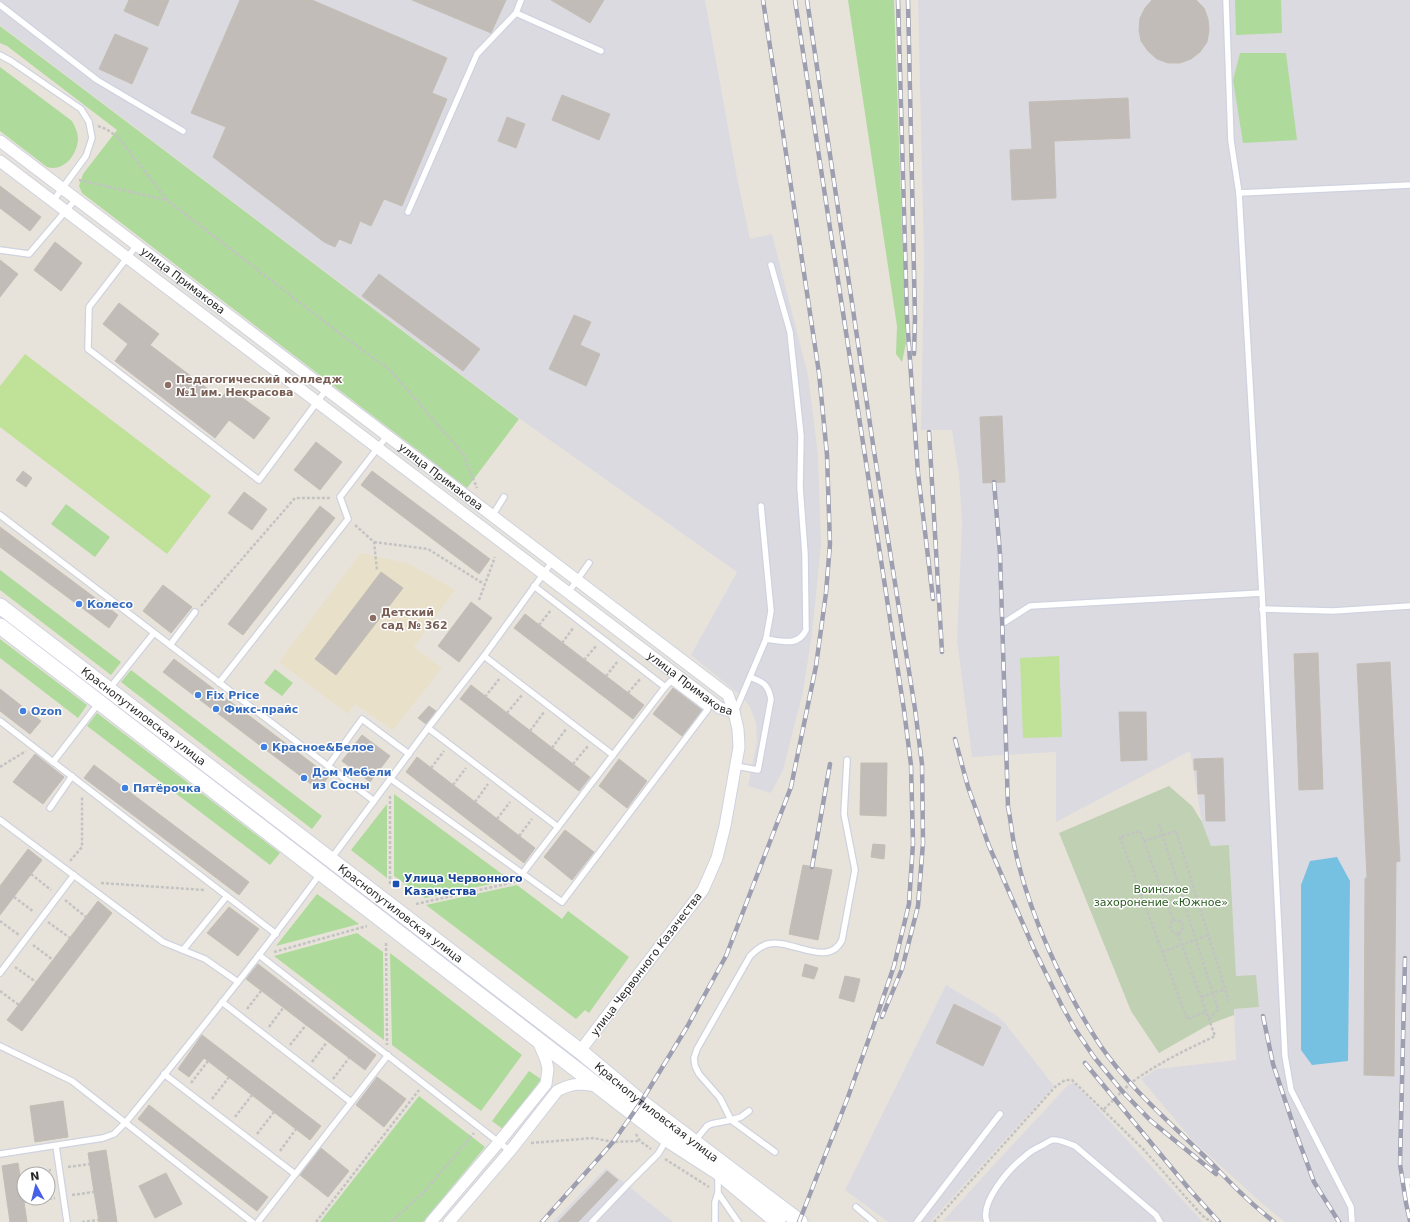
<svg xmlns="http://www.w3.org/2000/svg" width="1410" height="1222" font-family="'DejaVu Sans',sans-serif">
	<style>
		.industrial { fill: #dcdae1 }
		.education { fill: #e9e0ca }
		.green { fill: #aeda9b }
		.cemetery { fill: #c0d0b3 }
		.pitch { fill: #bfe198 }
		.water { fill: #76c1e1 }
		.building { fill: #c1bcb7; stroke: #c3beb4 }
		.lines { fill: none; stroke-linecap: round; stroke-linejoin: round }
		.service-casing { stroke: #cfd2df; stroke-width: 8 }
		.minor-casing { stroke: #cfd2df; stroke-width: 13 }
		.secondary-casing { stroke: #cfd2df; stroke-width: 17 }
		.path { stroke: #c3c3c3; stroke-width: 2.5; stroke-dasharray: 3 2; stroke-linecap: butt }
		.service { stroke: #fff; stroke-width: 5.5 }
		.minor { stroke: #fff; stroke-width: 11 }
		.secondary { stroke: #fff; stroke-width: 15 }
		.rail-casing { stroke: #9d9fb0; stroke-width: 4.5 }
		.rail { stroke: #fff; stroke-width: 3; stroke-dasharray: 9; stroke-linecap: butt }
		.education-dot { fill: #8d6e63; stroke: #fff; stroke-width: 1.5 }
		.shop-dot { fill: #3f7fe0; stroke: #fff; stroke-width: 1.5 }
		.transit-dot { fill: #1a4fb4; stroke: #fff; stroke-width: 1.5 }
		.labels { text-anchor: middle; stroke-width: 3; stroke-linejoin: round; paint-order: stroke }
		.street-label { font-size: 11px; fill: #272727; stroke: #fff }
		.education-label { font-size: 11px; font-weight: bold; fill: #785e54; stroke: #fff; text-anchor: start }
		.shop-label { font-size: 11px; font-weight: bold; fill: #366cbe; stroke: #fff; text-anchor: start }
		.transit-label { font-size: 11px; font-weight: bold; fill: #164399; stroke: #fff; text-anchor: start }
		.park-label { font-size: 11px; fill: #2a5b20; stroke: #fff }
	</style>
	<rect width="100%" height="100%" fill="#e8e3da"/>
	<!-- industrial -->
	<g class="industrial">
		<path d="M0,0H705L737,177L750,239L772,234L808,375L818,455L821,544L812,634L803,692L783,770L771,793L748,786L757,742L756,723L750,707L740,695L691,655L737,572L520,419L0,25Z"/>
		<path d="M918,0H1410V1222H1285L1265,1206L1193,1141L1141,1079L1157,1069L1236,1060L1234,1009L1259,1007L1236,977L1229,845L1211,846L1202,822L1190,751L1056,822V752L972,757L957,640L962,523L959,475L952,430H921L924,258Z"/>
		<path d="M946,985L996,1015L1004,1022L1054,1086L930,1222H888L845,1190Z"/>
		<path d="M1074,1083L1203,1222L943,1221L1001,1157L1069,1084Z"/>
		<path d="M606,1168L673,1222H553Z"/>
	</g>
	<!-- education -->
	<path class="education" d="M361,553L410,564L455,590L414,647L442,668L393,730L355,704L348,714L279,662Z"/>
	<!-- green -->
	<g class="green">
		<path d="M848,0H894L906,343L902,362L896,354L897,326Z"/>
		<path d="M1235,0H1281L1282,33L1236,35Z"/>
		<path d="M0,26L519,419L467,488L82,193L79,186L83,174L117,130L7,46L0,43Z"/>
		<path d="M1240,53H1286L1297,140L1243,143L1233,80Z"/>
		<path d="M0,67L72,121C75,127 78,132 78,139C77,155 64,172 47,167L0,131Z"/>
		<path d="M66,504L110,537L95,557L51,524Z"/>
		<path d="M0,570L121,662L111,675L0,590Z"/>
		<path d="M0,639L87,705L78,718L0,658Z"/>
		<path d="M275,669L293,683L282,696L264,683Z"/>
		<path d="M131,670L322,816L312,829L121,682Z"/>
		<path d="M97,713L280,853L270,865L87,726Z"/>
		<path d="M394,794L510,880L425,898L394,876Z"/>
		<path d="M387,804V878L351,850Z"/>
		<path d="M517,885L562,919L568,911L629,957L589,1013L585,1010L576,1019L426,905Z"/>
		<path d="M317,894L359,924L276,946Z"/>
		<path d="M357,933L383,952L384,1040L274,956Z"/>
		<path d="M390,953L522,1055L481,1111L392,1045Z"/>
		<path d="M529,1071L541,1079L504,1130L492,1121Z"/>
		<path d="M419,1096L485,1147L423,1222H320Z"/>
	</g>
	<!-- cemetery -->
	<path class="cemetery" d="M1169,786L1192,806L1202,822L1211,846L1229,845L1236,976L1256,975L1259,1007L1234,1009V1015L1210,1024L1159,1053L1131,1011L1059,833Z"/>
	<!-- pitch -->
	<g class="pitch">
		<path d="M25,354L211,496L167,554L0,427V386Z"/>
		<path d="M1059,656L1062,737L1023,738L1020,658Z"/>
	</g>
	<!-- water -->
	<path class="water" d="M1337,857L1350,881L1348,1061L1312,1065L1301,1050V885L1310,861Z"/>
	<!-- building -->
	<g class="building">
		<path d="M129,0H169L158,26L124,11Z"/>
		<path d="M240,0H312L447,58L432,93L447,99L402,206L384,199L371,226L360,221L351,244L339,239L335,247L324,242L213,157L226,127L191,113Z"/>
		<path d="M412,0H506L491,33Z"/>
		<path d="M551,0H604L590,23Z"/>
		<path d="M1152,0H1196L1204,8L1208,19L1209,30L1207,42L1200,52L1191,59L1180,63H1168L1157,59L1148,51L1141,41L1139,30L1140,18L1145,8Z"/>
		<path d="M115,34L148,48L132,84L99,69Z"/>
		<path d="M562,95L610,114L599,140L552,120Z"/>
		<path d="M1128,98L1130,138L1054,141L1056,198L1012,200L1010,150L1032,149L1029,102Z"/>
		<path d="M507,117L525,124L516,148L498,141Z"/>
		<path d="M0,186L41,217L30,231L0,208Z"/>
		<path d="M55,242L82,263L61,291L34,270Z"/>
		<path d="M0,260L18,274L0,297Z"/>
		<path d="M379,274L480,349L463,371L362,296Z"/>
		<path d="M119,303L159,334L150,345L221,399L229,388L270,418L254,439L229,420L215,438L115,361L128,344L103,324Z"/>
		<path d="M574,315L591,322L580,345L600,354L586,386L549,369Z"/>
		<path d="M1002,416L1005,482L983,483L980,417Z"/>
		<path d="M316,442L342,462L320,490L294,470Z"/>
		<path d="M23,471L32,478L26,487L16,480Z"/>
		<path d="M372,471L490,559L479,574L361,485Z"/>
		<path d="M244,492L267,509L252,530L228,513Z"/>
		<path d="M320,506L335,518L243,635L228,624Z"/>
		<path d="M0,527L118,615L109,628L0,547Z"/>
		<path d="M381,572L403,588L336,675L315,659Z"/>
		<path d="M163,585L192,607L171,633L143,611Z"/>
		<path d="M471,602L492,618L459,662L438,646Z"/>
		<path d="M525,614L644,705L633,719L514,628Z"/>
		<path d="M1318,653L1323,789L1299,790L1294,654Z"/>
		<path d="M174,659L329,776L319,790L163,672Z"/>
		<path d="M1390,662L1400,861L1396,862L1394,1076L1364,1075L1365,878H1367L1357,664Z"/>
		<path d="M471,685L590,777L579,791L460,699Z"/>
		<path d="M673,688L702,710L682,736L653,714Z"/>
		<path d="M0,689L41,721L30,734L0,711Z"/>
		<path d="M429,706L436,711L426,724L418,718Z"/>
		<path d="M1119,712H1146L1147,760L1121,761Z"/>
		<path d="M362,735L390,756L370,782L342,761Z"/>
		<path d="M35,754L64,777L43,804L13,782Z"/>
		<path d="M417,757L535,848L524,863L406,772Z"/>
		<path d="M1223,758L1225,821H1206L1205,794H1198L1197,770H1194V759Z"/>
		<path d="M619,759L647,781L627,808L599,786Z"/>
		<path d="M861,763H887L886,816L860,815Z"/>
		<path d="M94,765L249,882L239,895L84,778Z"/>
		<path d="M565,830L594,852L572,880L544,857Z"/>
		<path d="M873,844L885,845L884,859L871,857Z"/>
		<path d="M28,849L42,860L0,915V886Z"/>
		<path d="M803,865L832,870L818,940L789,934Z"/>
		<path d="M98,901L112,913L22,1031L7,1020Z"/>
		<path d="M229,907L259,929L238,956L207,933Z"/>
		<path d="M258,964L376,1055L365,1070L246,979Z"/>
		<path d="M805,964L818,968L814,979L802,976Z"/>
		<path d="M845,976L860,979L854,1002L839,998Z"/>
		<path d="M954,1004L1001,1027L983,1066L936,1043Z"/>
		<path d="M202,1035L321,1126L310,1140L204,1058L189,1077L178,1069Z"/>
		<path d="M377,1077L406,1099L384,1127L356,1105Z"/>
		<path d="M63,1101L68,1137L35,1142L30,1106Z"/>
		<path d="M149,1105L268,1197L257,1211L138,1119Z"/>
		<path d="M321,1148L349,1171L328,1197L300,1175Z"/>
		<path d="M106,1150L117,1222H99L94,1192L88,1153Z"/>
		<path d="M18,1163L24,1202L27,1222H10L2,1166Z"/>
		<path d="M607,1171L618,1180L578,1222H558Z"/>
		<path d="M166,1173L182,1204L155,1218L139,1186Z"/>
	</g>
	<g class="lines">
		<!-- service casing -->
		<g class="service-casing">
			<g id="service">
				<path d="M1226,0L1231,141L1239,193L1262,593L1285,1056L1291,1090L1351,1207L1352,1222"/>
				<path d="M0,5L97,80L183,131"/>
				<path d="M516,13L601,51"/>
				<path d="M0,55L11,61L81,109L89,122L92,138L86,156L53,201"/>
				<path d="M1239,193L1410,185"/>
				<path d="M408,212L477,54L516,13L521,0"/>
				<path d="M137,245L89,307L88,349L259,480L326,390"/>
				<path d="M0,250L29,254L76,199"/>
				<path d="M0,515L374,801"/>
				<path d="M492,516L504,497"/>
				<path d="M568,593L589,563"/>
				<path d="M1262,609L1333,611L1410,606"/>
				<path d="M1005,622L1030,606L1262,593"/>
				<path d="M766,639C782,641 798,647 806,630L805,554L800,487L801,436L790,332L771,265"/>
				<path d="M170,645L195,612"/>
				<path d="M484,656L613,755"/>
				<path d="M219,683L348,519L340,497L387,436"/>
				<path d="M109,689L154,633"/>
				<path d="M735,712L766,639L771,611L761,506"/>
				<path d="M0,721L276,934"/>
				<path d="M428,728L558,827"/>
				<path d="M53,762L98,704"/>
				<path d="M328,766L362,719L409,754"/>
				<path d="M736,766L758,770L771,699C768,684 763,682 750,677"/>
				<path d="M391,779L562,902L708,709L671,681L665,687L534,586"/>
				<path d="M50,808L72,776"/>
				<path d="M0,820L163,942L205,959L238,982"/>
				<path d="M331,859L428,728L484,656L552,562"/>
				<path d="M522,874L665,687"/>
				<path d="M183,950L227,896"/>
				<path d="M259,955L510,1151"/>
				<path d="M0,973L74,875"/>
				<path d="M222,1002L351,1102"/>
				<path d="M0,1046L72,1081L252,1222"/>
				<path d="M164,1074L295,1174"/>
				<path d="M694,1142L707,1126L711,1124L731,1120L741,1117L749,1111"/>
				<path d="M56,1146L67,1222"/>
				<path d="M775,1152L731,1120L720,1098L699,1074L695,1066L694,1058L697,1049L750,956C755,951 760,946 768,944C791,938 828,969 842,940L855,870L844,814L847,760"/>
				<path d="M0,1154L103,1138L114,1134L126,1122C192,1041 258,959 320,874"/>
				<path d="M718,1175V1193L738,1222"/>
				<path d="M1410,1181H1406L1410,1207"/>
				<path d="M856,1207L874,1222"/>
				<path d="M258,1222L388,1055"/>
				<path d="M592,1222L627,1185L658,1154L667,1139"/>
				<path d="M715,1222V1202L718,1193"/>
				<path d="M917,1222L1000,1114"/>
				<path d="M987,1222C979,1203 1009,1169 1023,1158C1029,1152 1036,1148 1043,1145C1046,1143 1049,1141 1052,1140C1059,1139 1068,1143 1075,1146L1156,1215L1160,1222"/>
			</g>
		</g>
		<!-- minor casing -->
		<g class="minor-casing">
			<g id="minor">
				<path id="s1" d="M0,141L728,695L734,712L738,729L739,747L725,826L717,858L703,890L580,1051"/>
				<path id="s2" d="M0,161L720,708L734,712"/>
				<path d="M431,1222L499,1142L546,1084L548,1069L546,1060L538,1041"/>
				<path d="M449,1222L510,1151L557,1091C571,1083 582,1083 597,1086"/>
			</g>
		</g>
		<!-- secondary casing -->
		<g class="secondary-casing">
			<g id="secondary">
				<path id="s3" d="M0,606L580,1051L641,1102L800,1222"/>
				<path d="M0,626L633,1113L667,1139L718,1172L778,1222"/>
			</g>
		</g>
		<!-- path -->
		<g class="path">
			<path d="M98,126L106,129L118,137L167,200L347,339L391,371L463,454L477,488"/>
			<path d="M79,180L166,200"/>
			<path d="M355,525L374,542L377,570"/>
			<path d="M374,542L428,549L484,584"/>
			<path d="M479,600L495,557"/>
			<path d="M201,606L295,498H331"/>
			<path d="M539,625L551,610"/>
			<path d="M562,643L574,627"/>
			<path d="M584,660L597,645"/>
			<path d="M606,676L618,661"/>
			<path d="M628,693L641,678"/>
			<path d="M485,697L500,678"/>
			<path d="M507,713L522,695"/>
			<path d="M530,731L544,712"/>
			<path d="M552,748L566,729"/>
			<path d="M573,764L588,746"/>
			<path d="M0,767L26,751"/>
			<path d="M431,768L444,751"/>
			<path d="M453,785L466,768"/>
			<path d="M475,802L488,784"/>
			<path d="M497,819L510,802"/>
			<path d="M1159,824L1218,1009L1209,1019"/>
			<path d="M519,836L532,819"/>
			<path d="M1144,841L1176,831L1229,1001"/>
			<path d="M70,861L82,847V796"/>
			<path d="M31,874L51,890"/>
			<path d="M101,883L204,890"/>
			<path d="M390,884V795"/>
			<path d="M14,897L34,912"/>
			<path d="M65,900L86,917"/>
			<path d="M416,904L515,882L517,881"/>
			<path d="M1173,920L1181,921L1183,925L1182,931L1178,934"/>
			<path d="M0,921L19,935"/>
			<path d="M48,922L70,938"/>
			<path d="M1178,934C1172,932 1170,931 1170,924L1173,920L1140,831L1120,837L1187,1019L1206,1012"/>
			<path d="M386,943L387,1045"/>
			<path d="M33,945L53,960"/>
			<path d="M274,952L367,926"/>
			<path d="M1162,952L1209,935"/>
			<path d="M15,967L36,982"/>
			<path d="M0,991L19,1005"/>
			<path d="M1201,997L1225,989"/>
			<path d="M247,1009L261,991"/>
			<path d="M269,1027L283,1008"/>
			<path d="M290,1045L306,1025"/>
			<path d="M312,1062L327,1042"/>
			<path d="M333,1079L349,1058"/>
			<path d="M191,1083L208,1061"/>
			<path d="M212,1099L229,1077"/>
			<path d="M1103,1110L1144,1150L1198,1211L1205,1218L1212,1222"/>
			<path d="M235,1117L252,1095"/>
			<path d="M257,1134L274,1112"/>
			<path d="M636,1134L640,1141L651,1149"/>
			<path d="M531,1143L593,1138L613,1142L640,1141"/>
			<path d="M280,1151L296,1129"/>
			<path d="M665,1159L709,1187"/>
			<path d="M68,1167L90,1164"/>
			<path d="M24,1174L51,1170"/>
			<path d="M72,1195L94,1192"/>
			<path d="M24,1202L55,1198"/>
			<path d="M82,1222L98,1220"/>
			<path d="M316,1222L419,1090"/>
			<path d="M391,1222L425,1191L474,1133"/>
			<path d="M934,1222L1055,1087L1065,1080H1072L1103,1110C1114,1100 1123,1089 1135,1080C1160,1062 1188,1049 1215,1036L1178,934"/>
		</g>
		<!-- service -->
		<use href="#service" class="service"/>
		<!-- minor -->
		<use href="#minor" class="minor"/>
		<!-- secondary -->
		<use href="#secondary" class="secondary"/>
		<!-- rail casing -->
		<g class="rail-casing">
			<g id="rail">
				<path d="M795,0L904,710L911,765L913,843L909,904L894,966L871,1033L848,1097L799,1222"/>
				<path d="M807,0L874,451L915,709L922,764L923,843L918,906L902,969L882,1017"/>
				<path d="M898,0L907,318L918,473L933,599"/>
				<path d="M908,0L915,318L914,354"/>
				<path d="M929,432L942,652"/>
				<path d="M994,482L1000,554L1008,807C1011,821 1012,836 1015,849C1029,914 1064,990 1100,1045C1128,1086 1166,1119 1201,1153C1215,1166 1228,1181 1242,1194C1252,1204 1263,1213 1274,1222"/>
				<path d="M955,739L968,787L989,846L1034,949L1062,1006L1075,1029L1094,1057L1122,1091L1151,1121L1216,1174"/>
				<path d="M812,867L830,764"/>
				<path d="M1405,958L1400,1164L1406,1203L1410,1221"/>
				<path d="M1263,1016L1273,1064L1297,1136L1314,1182L1339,1222"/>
				<path d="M1085,1063L1190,1190L1219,1222"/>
				<path d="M542,1222L613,1142L641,1102L687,1027L726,956L791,787L816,666L826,593L830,544L827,455L819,373L763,0"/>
			</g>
		</g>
		<!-- rail -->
		<use href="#rail" class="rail"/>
	</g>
	<!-- markers -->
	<g class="education-dot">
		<circle cx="168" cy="385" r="4"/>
		<circle cx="373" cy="618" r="4"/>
	</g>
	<g class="shop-dot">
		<circle cx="79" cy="604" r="4"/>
		<circle cx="198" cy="695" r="4"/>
		<circle cx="216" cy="709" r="4"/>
		<circle cx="23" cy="711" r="4"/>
		<circle cx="264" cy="747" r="4"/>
		<circle cx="304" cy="778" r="4"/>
		<circle cx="125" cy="788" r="4"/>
	</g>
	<rect class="transit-dot" x="392" y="880" width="8" height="8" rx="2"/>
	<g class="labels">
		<!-- street labels -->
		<g class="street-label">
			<text dy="4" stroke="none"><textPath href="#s1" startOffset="230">улица Примакова</textPath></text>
			<text dy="4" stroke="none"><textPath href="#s1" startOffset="554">улица Примакова</textPath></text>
			<text dy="4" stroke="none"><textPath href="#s2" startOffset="866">улица Примакова</textPath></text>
			<text dy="4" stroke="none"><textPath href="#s3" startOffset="181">Краснопутиловская улица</textPath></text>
			<text dy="4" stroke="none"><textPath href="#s3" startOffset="505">Краснопутиловская улица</textPath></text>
			<text transform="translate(646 964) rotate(-53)" y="4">улица Червонного Казачества</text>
			<text dy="4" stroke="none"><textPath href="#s3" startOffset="829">Краснопутиловская улица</textPath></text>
		</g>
		<!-- education labels -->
		<g class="education-label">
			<text x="176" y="383">Педагогический колледж<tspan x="176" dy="13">№1 им. Некрасова</tspan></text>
			<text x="381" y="616">Детский<tspan x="381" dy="13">сад № 362</tspan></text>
		</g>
		<!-- shop labels -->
		<g class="shop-label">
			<text x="87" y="608">Колесо</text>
			<text x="206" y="699">Fix Price</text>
			<text x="224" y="713">Фикс-прайс</text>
			<text x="31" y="715">Ozon</text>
			<text x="272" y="751">Красное&amp;Белое</text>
			<text x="312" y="776">Дом Мебели<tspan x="312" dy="13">из Сосны</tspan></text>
			<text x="133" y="792">Пятёрочка</text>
		</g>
		<!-- transit labels -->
		<g class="transit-label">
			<text x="404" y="882">Улица Червонного<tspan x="404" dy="13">Казачества</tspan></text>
		</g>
		<!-- park labels -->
		<g class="park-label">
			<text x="1161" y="893">Воинское<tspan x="1161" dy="13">захоронение «Южное»</tspan></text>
		</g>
	</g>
	<!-- north arrow -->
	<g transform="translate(36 1186) rotate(353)"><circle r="19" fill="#ffffff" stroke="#a9a9a9"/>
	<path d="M0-3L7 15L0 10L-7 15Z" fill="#4860e7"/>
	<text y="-6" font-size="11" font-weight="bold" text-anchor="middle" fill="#272727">N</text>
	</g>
</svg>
